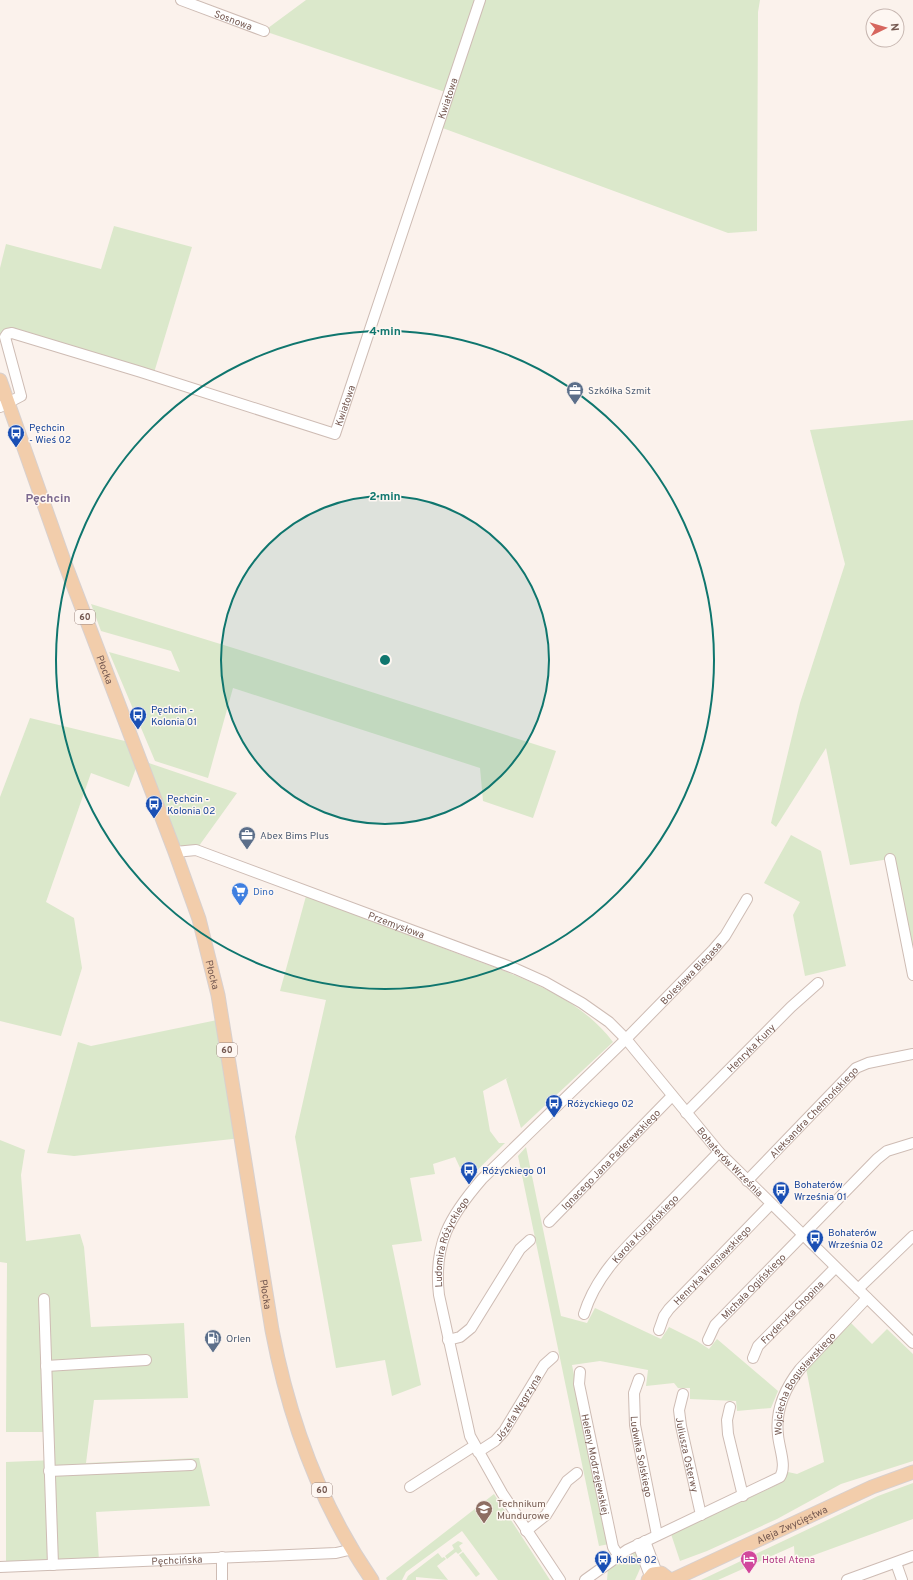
<svg xmlns="http://www.w3.org/2000/svg" width="913" height="1580" font-family="Overpass,sans-serif">
	<style>
		.green { fill: #dbe8cb }
		.lines { fill: none; stroke-linecap: round; stroke-linejoin: round }
		.minor-casing { stroke: #cebcb4; stroke-width: 12 }
		.major-casing { stroke: #d8d0ce; stroke-width: 15 }
		.minor { stroke: #fff; stroke-width: 10 }
		.major { stroke: #f2cdab; stroke-width: 13 }
		.ring { fill: none; stroke: #0f766e; stroke-width: 2 }
		.labels { text-anchor: middle; stroke-width: 3; stroke-linejoin: round; paint-order: stroke }
		.shield { fill: #fef7f2; stroke: #9d8881; stroke-width: 1 }
		.shield-label { font-size: 9px; font-weight: bold; fill: #745850 }
		.street-label { font-size: 10px; fill: #745850; stroke: #fef7f2 }
		.service-label { font-size: 10px; fill: #4e5e75; stroke: #fef7f2; text-anchor: start }
		.transit-label { font-size: 10px; fill: #164399; stroke: #fef7f2; text-anchor: start }
		.shop-label { font-size: 10px; fill: #366cbe; stroke: #fef7f2; text-anchor: start }
		.education-label { font-size: 10px; fill: #785e54; stroke: #fef7f2; text-anchor: start }
		.hotel-label { font-size: 10px; fill: #b23c85; stroke: #fef7f2; text-anchor: start }
		.quarter-label { font-size: 12px; font-weight: bold; fill: #7c698f; stroke: #fef7f2 }
		.centre { fill: #0f766e; stroke: #fef7f2; stroke-width: 2 }
		.ring-label { font-size: 12px; text-anchor: middle; font-weight: bold; fill: #0f766e; stroke: #fef7f2; stroke-width: 3; stroke-linejoin: round; paint-order: stroke }
	</style>
	<rect width="100%" height="100%" fill="#fbf2ec"/>
	<!-- green -->
	<g class="green">
		<path d="M306,0H760L758,12L757,231L728,233L437,126L448,93L264,31Z"/>
		<path d="M114,226L192,247L153,376L12,333L5,337H0V268L6,244L101,269Z"/>
		<path d="M913,420V975L890,859L850,865L826,748L776,827L771,823L800,703L845,564L810,430Z"/>
		<path d="M91,604L243,651L556,751L533,818L483,801L480,768L233,688L208,778L155,761L109,652L180,672L171,651L101,631Z"/>
		<path d="M30,718L133,743L140,760L237,793L196,850L175,852L139,760L129,787L91,773L46,902L74,918L82,968L61,1036L0,1021V797Z"/>
		<path d="M791,835L821,851L846,966L805,976L793,915L800,902L764,883Z"/>
		<path d="M306,896C354,914 401,932 448,950C506,973 574,990 613,1042L521,1128L506,1079L509,1077L483,1091L490,1131L499,1143H505L466,1181L455,1157L433,1164L435,1174L410,1178L422,1241L392,1245L421,1385L392,1396L385,1360L336,1368L295,1137L326,1000L280,991Z"/>
		<path d="M222,1019L242,1138L74,1156L47,1153L78,1042L91,1046Z"/>
		<path d="M0,1140L25,1150L21,1175L26,1241L80,1234L84,1247L91,1327L184,1323L188,1398L94,1400L86,1463L199,1458L210,1506L96,1512L99,1561L6,1567V1462L55,1460L54,1432H6L7,1263L0,1262Z"/>
		<path d="M526,1147L561,1316L587,1323L595,1308L661,1339L669,1327L697,1341L709,1349L717,1339L778,1391L771,1408L737,1411L736,1401L690,1399V1388H678L674,1383L646,1386L648,1370L600,1361L572,1365L609,1544L599,1546L518,1156Z"/>
		<path d="M850,1322L872,1344L887,1329L913,1354V1461L841,1484L777,1519L707,1551L680,1561L671,1534L783,1482L788,1472L797,1474L824,1462L806,1368Z"/>
		<path d="M913,1483V1519L795,1562L794,1546L718,1580H701L878,1496Z"/>
		<path d="M494,1494L550,1580H498L462,1531L406,1572L402,1580H387L386,1578Z"/>
		<path d="M458,1541L463,1543L459,1546L462,1551L458,1554L456,1552L447,1559L445,1556L454,1549L452,1545Z"/>
		<path d="M463,1552L480,1574L476,1577L459,1555Z"/>
		<path d="M633,1552L637,1553L643,1562L635,1580H607L608,1568Z"/>
		<path d="M438,1553L442,1558L444,1557L446,1559L437,1566L448,1580L416,1577V1580H406L408,1576Z"/>
	</g>
	<g class="lines">
		<!-- minor casing -->
		<g class="minor-casing">
			<g id="minor">
				<path id="s1" d="M181,0L264,31"/>
				<path id="s2" d="M0,407L21,396L5,337L7,334L12,333L141,372L335,434L480,0"/>
				<path id="s3" d="M175,852L196,850L516,969L545,982L582,1003L609,1022L626,1039L719,1152L913,1343"/>
				<path d="M890,859L913,975"/>
				<path id="s4" d="M686,1113L791,1007L818,983"/>
				<path id="s5" d="M747,1181L856,1068L868,1063L913,1054"/>
				<path id="s6" d="M549,1222L672,1096"/>
				<path d="M858,1289L913,1236"/>
				<path d="M44,1299L53,1565"/>
				<path id="s7" d="M584,1314C596,1275 625,1248 653,1220C675,1197 697,1175 719,1152"/>
				<path id="s8" d="M659,1330L664,1316L669,1309L771,1204"/>
				<path d="M448,1340L460,1337L471,1328L520,1249L530,1240"/>
				<path id="s9" d="M708,1340L715,1325L877,1159L887,1151L913,1143"/>
				<path id="s10" d="M753,1358L758,1346L835,1268"/>
				<path d="M46,1366L146,1360"/>
				<path id="s11" d="M580,1372L579,1384L613,1547L618,1555"/>
				<path id="s12" d="M639,1379L634,1393L635,1425L657,1535"/>
				<path id="s13" d="M683,1394L679,1410L681,1426L701,1515"/>
				<path d="M730,1407L727,1420L728,1434L743,1496"/>
				<path id="s14" d="M478,1452L495,1441L504,1431L544,1365L553,1357"/>
				<path d="M49,1471L191,1465"/>
				<path d="M410,1487L474,1446"/>
				<path d="M526,1531L546,1515L567,1481L577,1473"/>
				<path d="M645,1541L657,1573"/>
				<path d="M638,1544L650,1576"/>
				<path d="M222,1557V1580"/>
				<path d="M896,1563L902,1580"/>
				<path id="s15" d="M0,1567L336,1553L353,1549"/>
				<path id="s16" d="M560,1580L502,1493L470,1436L439,1295C433,1244 450,1216 482,1179L626,1039L713,950L725,936L747,899"/>
				<path id="s17" d="M585,1580L627,1550L780,1477C787,1466 779,1448 778,1435C775,1410 785,1388 800,1369L867,1298"/>
				<path d="M847,1580L913,1556"/>
			</g>
		</g>
		<!-- major casing -->
		<g class="major-casing">
			<g id="major">
				<path id="s18" d="M0,380L64,561L175,852L199,919L218,995L272,1330C289,1419 320,1505 372,1580"/>
				<path d="M648,1580L653,1574L661,1573L670,1580"/>
				<path id="s19" d="M672,1580L872,1487L913,1472"/>
			</g>
		</g>
		<!-- minor -->
		<use href="#minor" class="minor"/>
		<!-- major -->
		<use href="#major" class="major"/>
	</g>
	<!-- distance rings -->
	<circle cx="385" cy="660" r="164" fill="#0f766e" fill-opacity=".12"/>
	<g class="ring">
		<circle cx="385" cy="660" r="164"/>
		<circle cx="385" cy="660" r="329"/>
	</g>
	<!-- icons -->
	<defs>
		<g id="office-pin" transform="scale(0.9)"><path d="M0 17L-7.5 6A9.5 9.5 0 1 1 7.5 6Z" fill="#5c6f8a" stroke="#fef7f2"/><path d="M-6-3h4V-5.5h4V-3h4V5H-6ZM-1-4.5V-3h2v-1.5ZM-6 0V1H6V0Z" fill="#fff"/></g>
		<g id="bus-pin" transform="scale(0.9)"><path d="M0 17L-7.5 6A9.5 9.5 0 1 1 7.5 6Z" fill="#1a4fb4" stroke="#fef7f2"/><path d="M-5-6H5V4H4V6H2V4H-2V6H-4V4H-5ZM-3.5-4V0h7V-4ZM-3.5 1.2v1.5H-2V1.2ZM2 1.2v1.5H3.5V1.2Z" fill="#fff"/></g>
		<g id="supermarket-pin" transform="scale(0.9)"><path d="M0 17L-7.5 6A9.5 9.5 0 1 1 7.5 6Z" fill="#3f7fe0" stroke="#fef7f2"/><path d="M-6-5.5h2.5l.6 2H6L4.5 2H-2.5L-4.4-4H-6ZM-1.5 3.2a1.3 1.3 0 1 0 .1 0ZM3 3.2a1.3 1.3 0 1 0 .1 0Z" fill="#fff"/></g>
		<g id="fuel-pin" transform="scale(0.9)"><path d="M0 17L-7.5 6A9.5 9.5 0 1 1 7.5 6Z" fill="#5c6f8a" stroke="#fef7f2"/><path d="M-5.5-6h7V0h2V4h1.3V-2.5L3-4.5l.8-.8L6-3V5H2.5V1h-1V6h-7ZM-4.2-4.7v3.2H.2V-4.7Z" fill="#fff"/></g>
		<g id="school-pin" transform="scale(0.9)"><path d="M0 17L-7.5 6A9.5 9.5 0 1 1 7.5 6Z" fill="#8d6e63" stroke="#fef7f2"/><path d="M0-5L7-2L0 1L-7-2ZM-4 1L0 2.5L4 1V4Q0 6-4 4Z" fill="#fff"/></g>
		<g id="hotel-pin" transform="scale(0.9)"><path d="M0 17L-7.5 6A9.5 9.5 0 1 1 7.5 6Z" fill="#d1479c" stroke="#fef7f2"/><path d="M-6-4.5h1.5V1H6V5H4.5V3h-9V5H-6ZM-4 0a1.8 1.8 0 1 1 3.6 0ZM.5 0V-2.5h3Q6-2.5 6 0Z" fill="#fff"/></g>
	</defs>
	<g fill-rule="evenodd">
		<use href="#office-pin" x="575" y="390"/>
		<use href="#bus-pin" x="16" y="433"/>
		<use href="#bus-pin" x="138" y="715"/>
		<use href="#bus-pin" x="154" y="804"/>
		<use href="#office-pin" x="247" y="835"/>
		<use href="#supermarket-pin" x="240" y="891"/>
		<use href="#bus-pin" x="554" y="1103"/>
		<use href="#bus-pin" x="469" y="1170"/>
		<use href="#bus-pin" x="781" y="1190"/>
		<use href="#bus-pin" x="815" y="1238"/>
		<use href="#fuel-pin" x="213" y="1338"/>
		<use href="#school-pin" x="484" y="1509"/>
		<use href="#bus-pin" x="603" y="1559"/>
		<use href="#hotel-pin" x="749" y="1559"/>
	</g>
	<g class="labels">
		<!-- shield labels -->
		<g class="shield">
			<rect x="75" y="610" width="20" height="14" rx="3"/>
			<rect x="217" y="1043" width="20" height="14" rx="3"/>
			<rect x="312" y="1483" width="20" height="14" rx="3"/>
		</g>
		<g class="shield-label">
			<text x="85" y="620">60</text>
			<text x="227" y="1053">60</text>
			<text x="322" y="1493">60</text>
		</g>
		<!-- street labels -->
		<g class="street-label">
			<text dy="4" stroke="none"><textPath href="#s1" startOffset="56">Sosnowa</textPath></text>
			<text dy="4" stroke="none"><textPath href="#s2" startOffset="786">Kwiatowa</textPath></text>
			<text dy="4" stroke="none"><textPath href="#s2" startOffset="462">Kwiatowa</textPath></text>
			<text dy="4" stroke="none"><textPath href="#s18" startOffset="308">Płocka</textPath></text>
			<text dy="4" stroke="none"><textPath href="#s3" startOffset="235">Przemysłowa</textPath></text>
			<text dy="4" stroke="none"><textPath href="#s16" startOffset="736">Bolesława Biegasa</textPath></text>
			<text dy="4" stroke="none"><textPath href="#s18" startOffset="632">Płocka</textPath></text>
			<text dy="4" stroke="none"><textPath href="#s4" startOffset="92">Henryka Kuny</textPath></text>
			<text dy="4" stroke="none"><textPath href="#s5" startOffset="96">Aleksandra Chełmońskiego</textPath></text>
			<text dy="4" stroke="none"><textPath href="#s6" startOffset="88">Ignacego Jana Paderewskiego</textPath></text>
			<text dy="4" stroke="none"><textPath href="#s3" startOffset="655">Bohaterów Września</textPath></text>
			<text dy="4" stroke="none"><textPath href="#s7" startOffset="106">Karola Kurpińskiego</textPath></text>
			<text dy="4" stroke="none"><textPath href="#s16" startOffset="370">Ludomira Różyckiego</textPath></text>
			<text dy="4" stroke="none"><textPath href="#s8" startOffset="85">Henryka Wieniawskiego</textPath></text>
			<text dy="4" stroke="none"><textPath href="#s9" startOffset="71">Michała Ogińskiego</textPath></text>
			<text dy="4" stroke="none"><textPath href="#s18" startOffset="956">Płocka</textPath></text>
			<text dy="4" stroke="none"><textPath href="#s10" startOffset="61">Fryderyka Chopina</textPath></text>
			<text dy="4" stroke="none"><textPath href="#s17" startOffset="324">Wojciecha Bogusławskiego</textPath></text>
			<text dy="4" stroke="none"><textPath href="#s14" startOffset="61">Józefa Węgrzyna</textPath></text>
			<text dy="4" stroke="none"><textPath href="#s13" startOffset="62">Juliusza Osterwy</textPath></text>
			<text dy="4" stroke="none"><textPath href="#s12" startOffset="79">Ludwika Solskiego</textPath></text>
			<text dy="4" stroke="none"><textPath href="#s11" startOffset="94">Heleny Modrzejewskiej</textPath></text>
			<text dy="4" stroke="none"><textPath href="#s19" startOffset="132">Aleja Zwycięstwa</textPath></text>
			<text dy="4" stroke="none"><textPath href="#s15" startOffset="177">Pęchcińska</textPath></text>
		</g>
		<!-- service labels -->
		<g class="service-label">
			<text x="588" y="394">Szkółka Szmit</text>
			<text x="260" y="839">Abex Bims Plus</text>
			<text x="226" y="1342">Orlen</text>
		</g>
		<!-- transit labels -->
		<g class="transit-label">
			<text x="29" y="431">Pęchcin<tspan x="29" dy="12">- Wieś 02</tspan></text>
			<text x="151" y="713">Pęchcin -<tspan x="151" dy="12">Kolonia 01</tspan></text>
			<text x="167" y="802">Pęchcin -<tspan x="167" dy="12">Kolonia 02</tspan></text>
			<text x="567" y="1107">Różyckiego 02</text>
			<text x="482" y="1174">Różyckiego 01</text>
			<text x="794" y="1188">Bohaterów<tspan x="794" dy="12">Września 01</tspan></text>
			<text x="828" y="1236">Bohaterów<tspan x="828" dy="12">Września 02</tspan></text>
			<text x="616" y="1563">Kolbe 02</text>
		</g>
		<!-- shop labels -->
		<g class="shop-label">
			<text x="253" y="895">Dino</text>
		</g>
		<!-- education labels -->
		<g class="education-label">
			<text x="497" y="1507">Technikum<tspan x="497" dy="12">Mundurowe</tspan></text>
		</g>
		<!-- hotel labels -->
		<g class="hotel-label">
			<text x="762" y="1563">Hotel Atena</text>
		</g>
		<!-- quarter labels -->
		<g class="quarter-label">
			<text x="48" y="502">Pęchcin</text>
		</g>
	</g>
	<circle cx="385" cy="660" r="6" class="centre"/>
	<g class="ring-label">
		<text x="385" y="335">4 min</text>
		<text x="385" y="500">2 min</text>
	</g>
	<!-- north arrow -->
	<g transform="translate(885 28) rotate(85)"><circle r="19" fill="#fef7f2" stroke="#c7b7b1"/>
	<path d="M0-3L7 15L0 10L-7 15Z" fill="#d7665e"/>
	<text y="-6" font-size="11" font-weight="bold" text-anchor="middle" fill="#745850">N</text>
	</g>
</svg>
